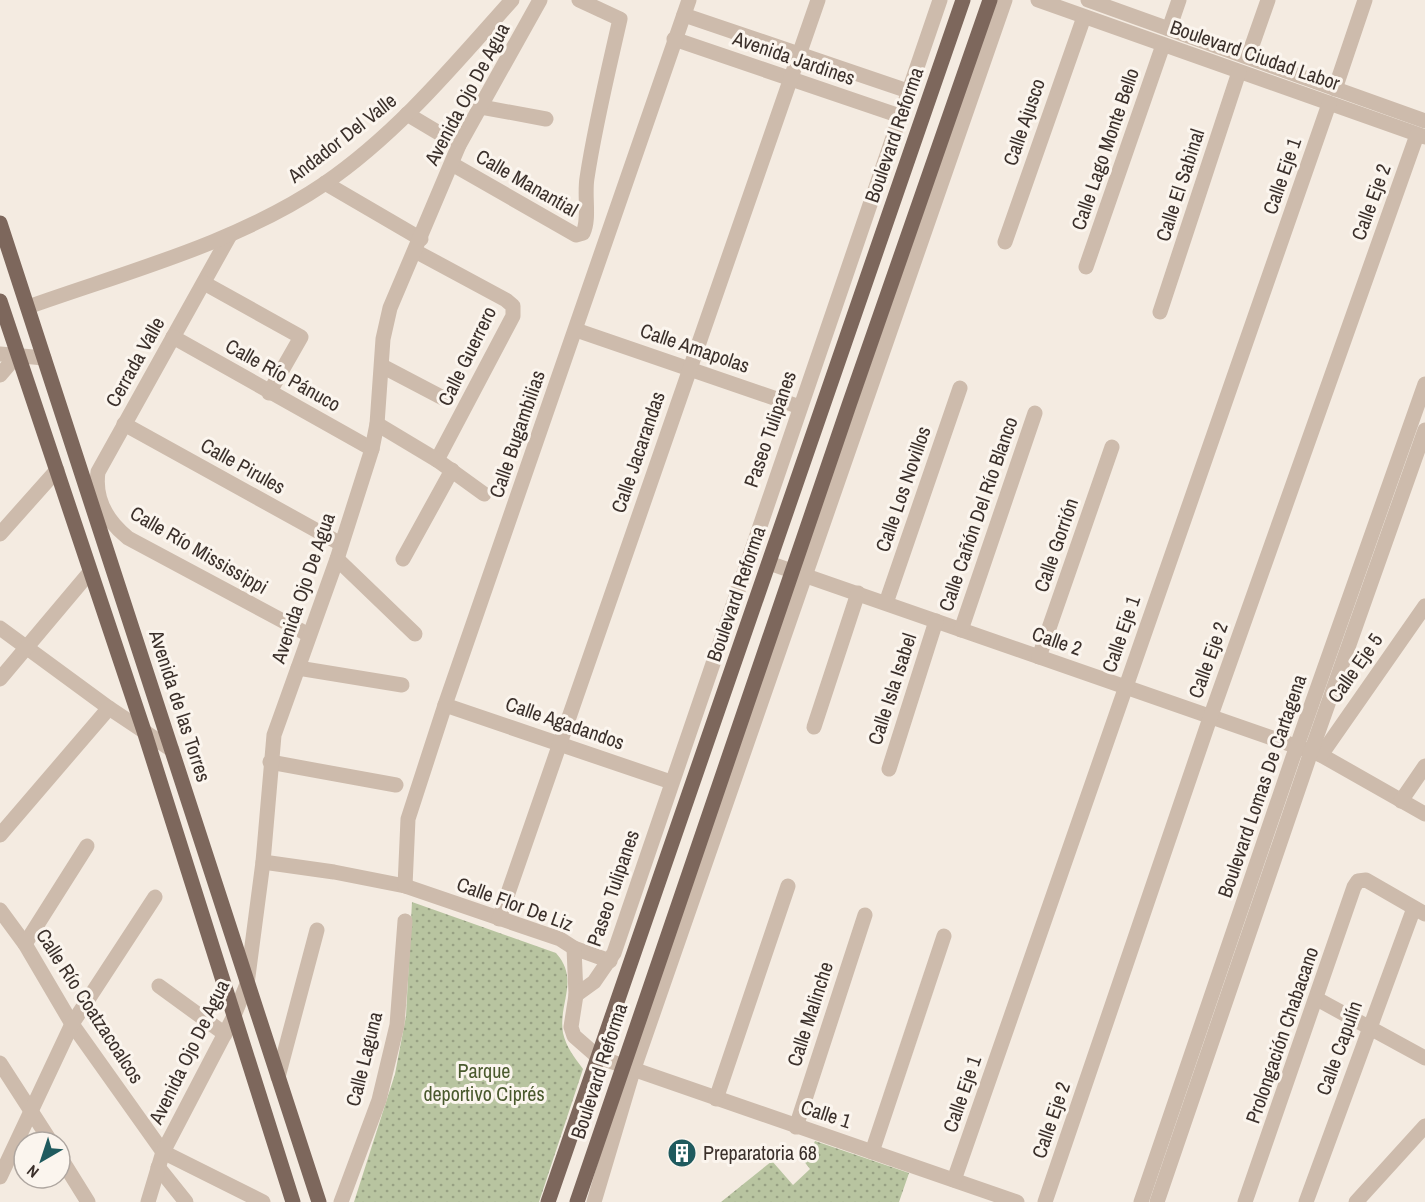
<svg xmlns="http://www.w3.org/2000/svg" width="1425" height="1202" font-family="'Archivo Narrow',sans-serif">
	<style>
		.park { fill: url(#park-dots) }
		.lines { fill: none; stroke-linecap: round; stroke-linejoin: round }
		.minor { stroke: #cdbbac; stroke-width: 15 }
		.major { stroke: #7d675c; stroke-width: 15 }
		.labels { text-anchor: middle; stroke-width: 6; stroke-linejoin: round; paint-order: stroke }
		.street-label { font-size: 20px; fill: #3b302b; stroke: #fbf5ee }
		.park-label { font-size: 20px; fill: #4a5a2e; stroke: #fbf5ee }
		.poi-label { font-size: 20px; fill: #3b302b; stroke: #fbf5ee; text-anchor: start }
	</style>
	<defs>
		<pattern id="park-dots" width="8" height="8" patternUnits="userSpaceOnUse" patternTransform="scale(1.5)"><rect width="8" height="8" fill="#b8c4a0"/><path d="M2 2h.1M6 6h.1" fill="none" stroke="#97a083" stroke-width="1.8" stroke-linecap="round"/></pattern>
	</defs>
	<rect width="100%" height="100%" fill="#f4ebe1"/>
	<!-- park -->
	<g class="park">
		<path d="M412,902L556,953C580,980 558,1003 563,1033C566,1047 575,1058 583,1069L539,1202H354L395,1074L406,1016Z"/>
		<path d="M815,1141L909,1173L899,1202H721L772,1161L793,1185L810,1169L799,1155L807,1146L812,1148Z"/>
	</g>
	<g class="lines">
		<!-- minor -->
		<g class="minor">
			<path d="M1038,0L1425,137"/>
			<path d="M1088,0L1425,121"/>
			<path d="M684,15L908,91"/>
			<path d="M1169,29L1179,0"/>
			<path d="M674,39L900,116"/>
			<path d="M1248,57L1268,0"/>
			<path d="M1335,89L1365,0"/>
			<path d="M481,107L546,119"/>
			<path d="M407,114L459,145"/>
			<path d="M452,164L576,235L583,233C590,218 584,196 587,178C595,125 608,72 620,19L579,0"/>
			<path d="M325,183L421,239"/>
			<path d="M230,235L98,472C94,500 107,521 128,538L309,635"/>
			<path d="M1005,242L1084,17"/>
			<path d="M415,251L506,300L513,306V316L437,460"/>
			<path d="M1086,267L1163,45"/>
			<path d="M204,283L301,337L269,393"/>
			<path d="M28,307C126,272 237,243 324,184C397,134 454,65 512,0"/>
			<path d="M1160,312L1239,72"/>
			<path d="M576,330L800,407"/>
			<path d="M173,337L372,449"/>
			<path d="M0,354L44,358"/>
			<path d="M382,366L443,398"/>
			<path d="M0,375L18,354"/>
			<path d="M124,424L341,544"/>
			<path d="M377,424L437,460L484,494"/>
			<path d="M0,534L57,470"/>
			<path d="M337,559L415,634"/>
			<path d="M403,559L452,470"/>
			<path d="M769,563L1321,755L1425,814"/>
			<path d="M886,603L960,388"/>
			<path d="M0,628L109,708L172,750"/>
			<path d="M961,630L1035,413"/>
			<path d="M1039,657L1112,447"/>
			<path d="M298,668L402,685"/>
			<path d="M0,679L90,572"/>
			<path d="M445,705L671,782"/>
			<path d="M814,727L858,593"/>
			<path d="M1321,755L1425,606"/>
			<path d="M270,762L396,785"/>
			<path d="M889,769L936,621"/>
			<path d="M1401,801L1425,766"/>
			<path d="M0,835L109,708"/>
			<path d="M263,862L334,872L405,886L560,939L574,948L610,961"/>
			<path d="M405,886L408,819L445,705L689,0"/>
			<path d="M0,910L25,944L72,1024L163,1152L263,1202"/>
			<path d="M499,919L818,0"/>
			<path d="M25,944L87,846"/>
			<path d="M574,948L576,995L571,1027L574,1036L598,1057L1017,1202"/>
			<path d="M159,986L225,1034"/>
			<path d="M576,995L594,982L614,953L940,0"/>
			<path d="M1317,999L1425,1058"/>
			<path d="M0,1063L51,1142"/>
			<path d="M278,1077L317,930"/>
			<path d="M716,1099L788,886"/>
			<path d="M796,1127L865,915"/>
			<path d="M872,1152L944,936"/>
			<path d="M60,1157L88,1202"/>
			<path d="M158,1167L186,1202"/>
			<path d="M0,1177L72,1024L155,897"/>
			<path d="M954,1180L1329,104"/>
			<path d="M148,1202L163,1152L233,1018L247,984L263,862L274,735L337,559L372,449L377,424L383,339L390,308L459,145L540,0"/>
			<path d="M341,1202L379,1100L397,1025L405,921"/>
			<path d="M594,1202L633,1071L1005,0"/>
			<path d="M1045,1202L1210,718L1417,135"/>
			<path d="M1141,1202L1292,760L1425,384"/>
			<path d="M1157,1202L1311,752L1425,430"/>
			<path d="M1245,1202L1354,887L1358,881L1366,880L1425,914"/>
			<path d="M1306,1202L1414,908"/>
			<path d="M1356,1202L1425,1126"/>
		</g>
		<!-- major -->
		<g class="major">
			<path d="M0,223L319,1202"/>
			<path d="M0,301L145,734L293,1202"/>
			<path d="M548,1202L963,0"/>
			<path d="M577,1202L849,405L990,0"/>
		</g>
	</g>
	<!-- icons -->
	<defs>
		<g id="building-disc" transform="scale(1.5)"><circle r="9.5" fill="#1f5a5e" stroke="#fbf5ee"/><path d="M-4-6H4V6H1V3H-1V6H-4ZM-2.5-4.3h1.7v1.8h-1.7ZM.8-4.3h1.7v1.8H.8ZM-2.5-1h1.7V.8h-1.7ZM.8-1h1.7V.8H.8Z" fill="#fff"/></g>
	</defs>
	<g fill-rule="evenodd">
		<use href="#building-disc" x="682" y="1153"/>
	</g>
	<g class="labels">
		<!-- street labels -->
		<g class="street-label">
			<text transform="translate(1255 55) rotate(19)" y="7">Boulevard Ciudad Labor</text>
			<text transform="translate(794 58) rotate(19)" y="7">Avenida Jardines</text>
			<text transform="translate(467 94) rotate(-62)" y="7">Avenida Ojo De Agua</text>
			<text transform="translate(1024 122) rotate(-71)" y="7">Calle Ajusco</text>
			<text transform="translate(894 135) rotate(-71)" y="7">Boulevard Reforma</text>
			<text transform="translate(342 138) rotate(-38)" y="7">Andador Del Valle</text>
			<text transform="translate(1105 149) rotate(-71)" y="7">Calle Lago Monte Bello</text>
			<text transform="translate(1282 176) rotate(-71)" y="7">Calle Eje 1</text>
			<text transform="translate(527 183) rotate(30)" y="7">Calle Manantial</text>
			<text transform="translate(1180 185) rotate(-72)" y="7">Calle El Sabinal</text>
			<text transform="translate(1371 202) rotate(-70)" y="7">Calle Eje 2</text>
			<text transform="translate(695 348) rotate(19)" y="7">Calle Amapolas</text>
			<text transform="translate(467 356) rotate(-64)" y="7">Calle Guerrero</text>
			<text transform="translate(135 362) rotate(-61)" y="7">Cerrada Valle</text>
			<text transform="translate(283 375) rotate(29)" y="7">Calle Río Pánuco</text>
			<text transform="translate(770 429) rotate(-71)" y="7">Paseo Tulipanes</text>
			<text transform="translate(517 434) rotate(-71)" y="7">Calle Bugambilias</text>
			<text transform="translate(638 452) rotate(-71)" y="7">Calle Jacarandas</text>
			<text transform="translate(243 466) rotate(29)" y="7">Calle Pirules</text>
			<text transform="translate(903 489) rotate(-71)" y="7">Calle Los Novillos</text>
			<text transform="translate(978 514) rotate(-71)" y="7">Calle Cañón Del Río Blanco</text>
			<text transform="translate(1056 545) rotate(-71)" y="7">Calle Gorrión</text>
			<text transform="translate(199 550) rotate(30)" y="7">Calle Río Mississippi</text>
			<text transform="translate(303 588) rotate(-71)" y="7">Avenida Ojo De Agua</text>
			<text transform="translate(736 594) rotate(-71)" y="7">Boulevard Reforma</text>
			<text transform="translate(1121 634) rotate(-71)" y="7">Calle Eje 1</text>
			<text transform="translate(1057 641) rotate(19)" y="7">Calle 2</text>
			<text transform="translate(1208 660) rotate(-70)" y="7">Calle Eje 2</text>
			<text transform="translate(1355 668) rotate(-55)" y="7">Calle Eje 5</text>
			<text transform="translate(892 689) rotate(-72)" y="7">Calle Isla Isabel</text>
			<text transform="translate(180 706) rotate(72)" y="7">Avenida de las Torres</text>
			<text transform="translate(565 723) rotate(19)" y="7">Calle Agadandos</text>
			<text transform="translate(1262 786) rotate(-71)" y="7">Boulevard Lomas De Cartagena</text>
			<text transform="translate(613 888) rotate(-71)" y="7">Paseo Tulipanes</text>
			<text transform="translate(515 904) rotate(20)" y="7">Calle Flor De Liz</text>
			<text transform="translate(90 1006) rotate(57)" y="7">Calle Río Coatzacoalcos</text>
			<text transform="translate(810 1014) rotate(-72)" y="7">Calle Malinche</text>
			<text transform="translate(1282 1035) rotate(-71)" y="7">Prolongación Chabacano</text>
			<text transform="translate(1339 1048) rotate(-70)" y="7">Calle Capulín</text>
			<text transform="translate(189 1052) rotate(-64)" y="7">Avenida Ojo De Agua</text>
			<text transform="translate(364 1059) rotate(-76)" y="7">Calle Laguna</text>
			<text transform="translate(599 1071) rotate(-72)" y="7">Boulevard Reforma</text>
			<text transform="translate(962 1094) rotate(-71)" y="7">Calle Eje 1</text>
			<text transform="translate(826 1114) rotate(18)" y="7">Calle 1</text>
			<text transform="translate(1051 1120) rotate(-71)" y="7">Calle Eje 2</text>
		</g>
		<!-- park labels -->
		<g class="park-label">
			<text x="484" y="1078">Parque<tspan x="484" dy="23">deportivo Ciprés</tspan></text>
		</g>
		<!-- poi labels -->
		<g class="poi-label">
			<text x="703" y="1160">Preparatoria 68</text>
		</g>
	</g>
	<!-- north arrow -->
	<g transform="translate(42 1160) rotate(219)"><circle r="28" fill="#fbf5ee" stroke="#aea6a0" stroke-width="1.5"/>
	<path d="M0-4.5L10 22L0 15L-10 22Z" fill="#1f5a5e"/>
	<text y="-9" font-size="16" font-weight="bold" text-anchor="middle" fill="#3b302b">N</text>
	</g>
</svg>
